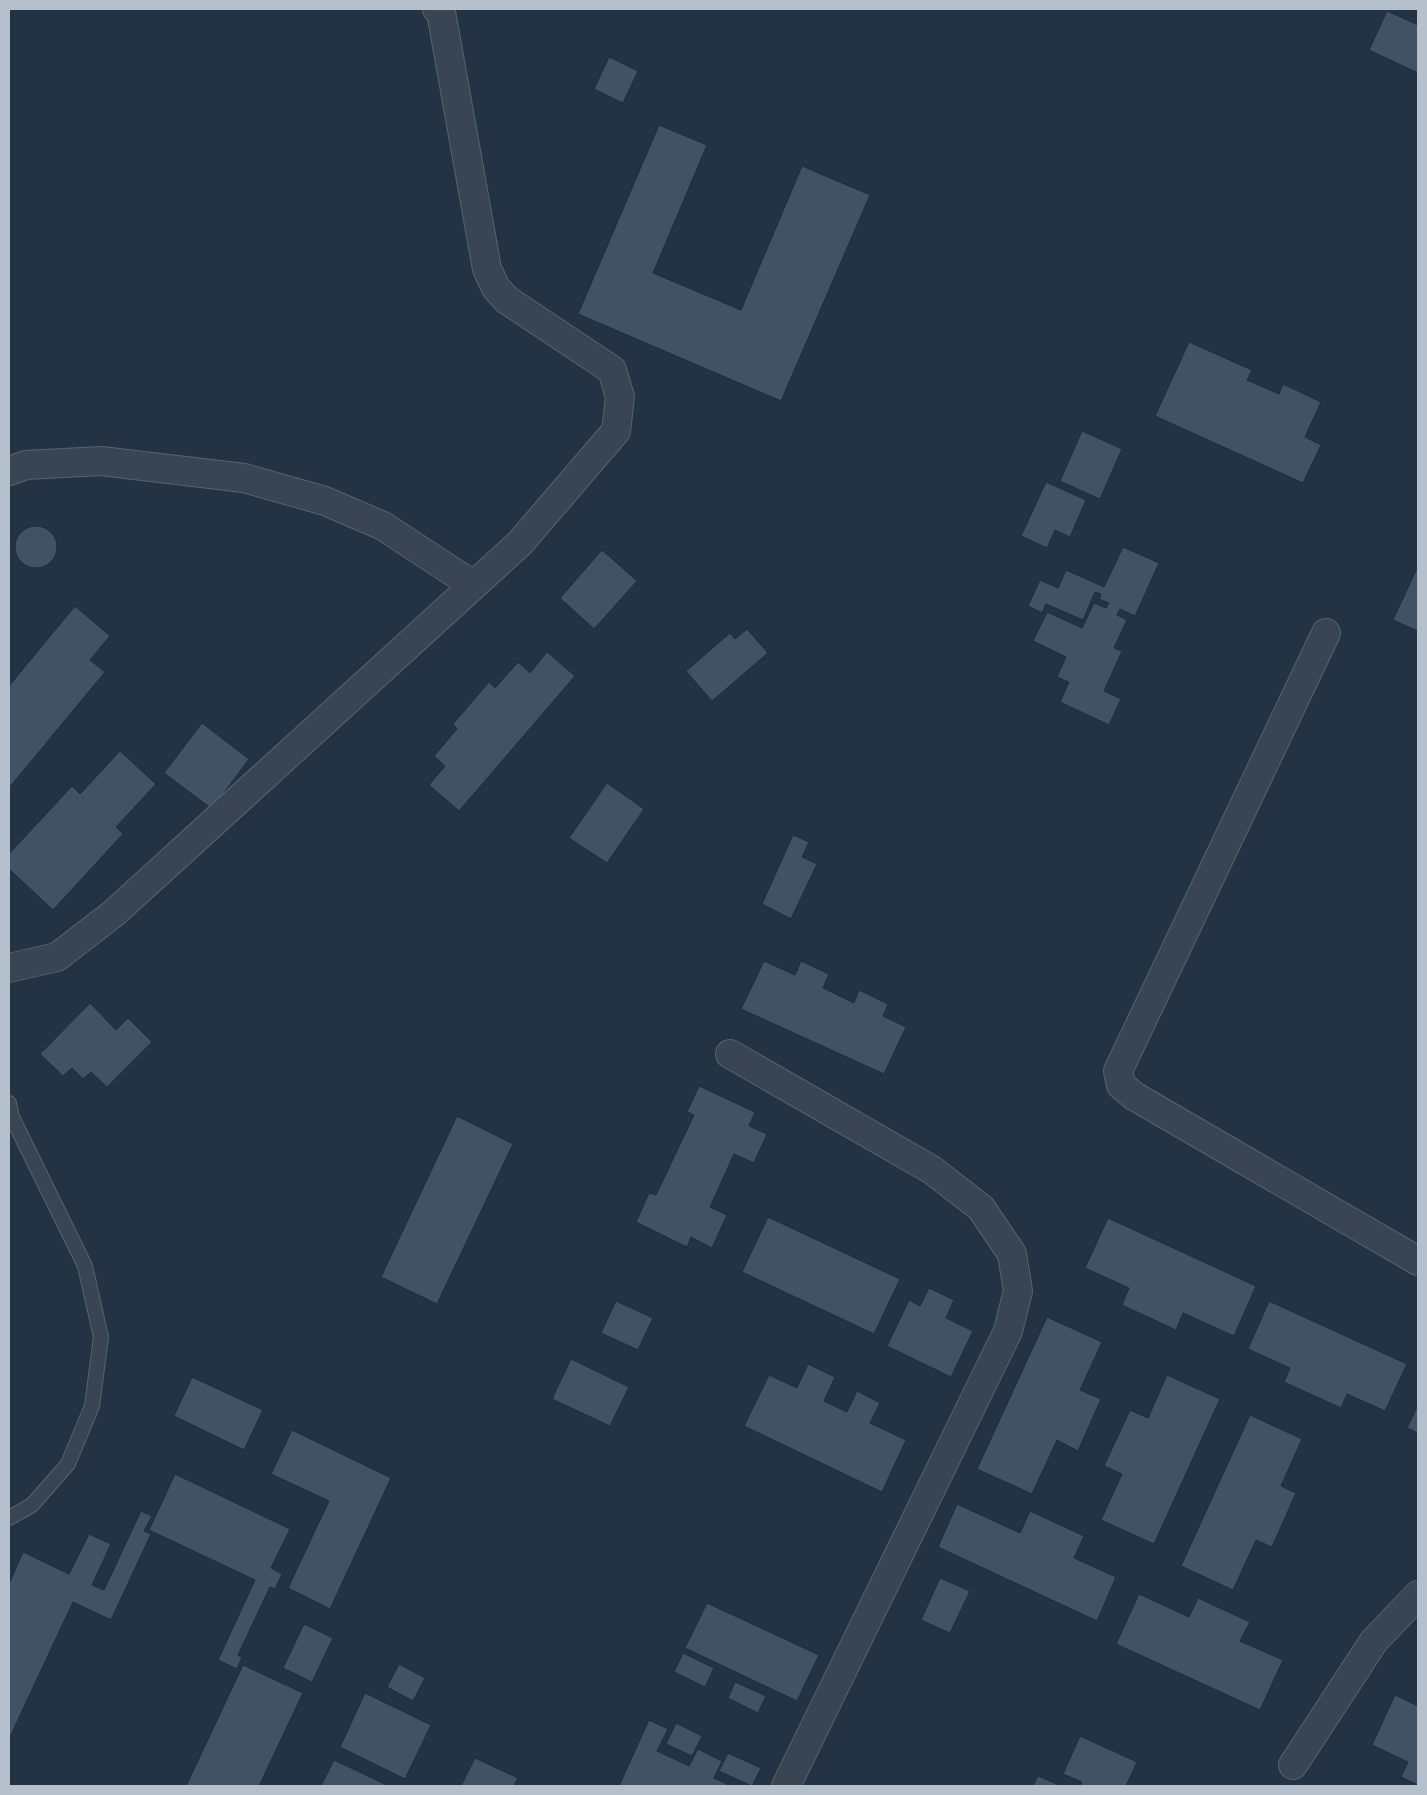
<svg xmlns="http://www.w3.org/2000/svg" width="1427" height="1795" font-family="'Source Sans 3',sans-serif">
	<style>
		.building { fill: #405263; stroke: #202c3b }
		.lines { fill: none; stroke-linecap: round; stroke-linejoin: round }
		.lane-casing { stroke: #576371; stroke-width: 16 }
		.street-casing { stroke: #576371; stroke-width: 30 }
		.lane { stroke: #394553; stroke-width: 14 }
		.street { stroke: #394553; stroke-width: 28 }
	</style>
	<rect width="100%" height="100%" fill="#243344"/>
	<!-- building -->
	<g class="building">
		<path d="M1387,11L1418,25V73L1369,50Z"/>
		<path d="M609,57L638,71L623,103L594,89Z"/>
		<path d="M659,125L707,145L653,273L741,310L802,166L870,195L781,401L578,314Z"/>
		<path d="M1189,342L1252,370L1247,380L1279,394L1283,384L1321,402L1305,437L1321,445L1303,483L1155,416Z"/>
		<path d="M1082,431L1122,449L1100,499L1060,481Z"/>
		<path d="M1046,482L1086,500L1070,537L1055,530L1047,548L1021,536Z"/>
		<circle cx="36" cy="547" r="21"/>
		<path d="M1123,547L1159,563L1135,616L1120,609L1117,615L1127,620L1114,648L1122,651L1104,691L1121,699L1109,725L1060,702L1069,682L1057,677L1066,657L1033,641L1047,612L1082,628L1094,603L1106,608L1109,603L1099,599L1101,594L1095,592L1083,620L1046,604L1042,613L1028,606L1040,580L1058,588L1066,570L1104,587Z"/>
		<path d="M602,550L637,581L594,629L560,598Z"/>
		<path d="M1418,566V631L1393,620Z"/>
		<path d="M75,606L110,636L90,660L105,672L9,788V686Z"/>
		<path d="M747,629L768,653L712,701L686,671L730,633L735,639Z"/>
		<path d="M547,652L575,676L459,811L429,785L445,766L434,756L457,729L453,724L489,682L495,688L518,662L530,673Z"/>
		<path d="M202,723L249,759L212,809L164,773Z"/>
		<path d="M120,751L156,784L116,827L123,834L53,910L9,869V854L72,786L80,794Z"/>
		<path d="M607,783L644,809L607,863L569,838Z"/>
		<path d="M793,835L809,842L802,857L817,864L791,919L762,904Z"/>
		<path d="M764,961L795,975L801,961L829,974L823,988L854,1003L859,990L888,1004L883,1016L906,1027L884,1074L741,1009Z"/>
		<path d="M90,1003L116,1030L128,1018L152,1042L107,1087L91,1072L83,1079L72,1068L63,1076L40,1054Z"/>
		<path d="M699,1086L755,1112L749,1126L767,1134L754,1163L734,1154L710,1207L727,1215L712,1248L691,1237L687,1247L636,1222L649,1193L656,1195L694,1115L687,1112Z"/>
		<path d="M457,1116L513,1144L437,1304L381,1277Z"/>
		<path d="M768,1217L900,1279L874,1334L742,1272Z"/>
		<path d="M1108,1218L1256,1286L1234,1336L1183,1313L1176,1330L1122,1305L1129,1288L1085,1268Z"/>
		<path d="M929,1288L954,1300L946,1318L973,1331L951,1377L887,1346L909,1300L920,1306Z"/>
		<path d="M616,1301L653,1318L638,1350L601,1333Z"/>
		<path d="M1269,1301L1407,1364L1385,1411L1347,1394L1341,1408L1284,1382L1290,1368L1248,1349Z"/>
		<path d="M1047,1317L1102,1342L1080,1390L1101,1399L1078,1451L1057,1440L1032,1494L977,1469Z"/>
		<path d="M571,1359L629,1387L610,1426L552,1399Z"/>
		<path d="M808,1364L835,1377L824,1401L847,1412L857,1391L880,1403L870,1423L906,1440L882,1492L744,1426L769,1375L797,1388Z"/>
		<path d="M1167,1375L1220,1399L1154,1544L1101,1520L1122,1474L1104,1466L1130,1410L1148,1418Z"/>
		<path d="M192,1377L263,1410L244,1450L174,1416Z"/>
		<path d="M1418,1405V1433L1407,1428Z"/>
		<path d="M1250,1415L1302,1439L1281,1486L1296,1493L1272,1547L1256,1540L1233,1590L1181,1566Z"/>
		<path d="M292,1430L391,1478L330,1609L288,1588L329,1501L271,1474Z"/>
		<path d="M175,1474L290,1529L271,1568L282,1574L275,1589L270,1587L238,1655L242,1657L237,1669L218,1660L255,1580L149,1530Z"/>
		<path d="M957,1504L1020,1533L1030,1511L1084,1536L1074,1558L1116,1577L1097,1621L938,1547Z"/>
		<path d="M141,1511L152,1516L144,1531L151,1534L111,1620L73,1602L9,1739V1584L23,1552L69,1574L89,1534L111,1544L92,1585L104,1590Z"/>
		<path d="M940,1578L970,1591L950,1633L921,1620Z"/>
		<path d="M1139,1594L1189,1617L1198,1598L1250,1622L1240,1641L1283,1660L1260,1710L1116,1644Z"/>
		<path d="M707,1603L819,1655L797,1701L685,1648Z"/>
		<path d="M304,1624L333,1638L312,1682L283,1668Z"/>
		<path d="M683,1653L714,1668L705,1687L674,1672Z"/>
		<path d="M399,1664L425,1678L413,1701L387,1687Z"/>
		<path d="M243,1665L303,1693L259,1786H186Z"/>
		<path d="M735,1682L766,1696L758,1713L728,1698Z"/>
		<path d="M365,1693L431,1725L405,1779L340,1747Z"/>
		<path d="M1395,1695L1418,1706V1785L1401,1777L1408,1762L1372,1745Z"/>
		<path d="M649,1720L668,1729L657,1751L689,1766L698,1749L722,1761L714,1778L731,1786H619Z"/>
		<path d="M676,1723L702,1736L692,1756L666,1744Z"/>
		<path d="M1080,1736L1137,1762L1126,1786H1080L1082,1782L1063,1774Z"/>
		<path d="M728,1753L761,1768L752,1786L719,1771Z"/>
		<path d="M475,1758L518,1778L514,1786H461Z"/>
		<path d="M334,1760L389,1786H321Z"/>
		<path d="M1038,1776L1061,1786H1033Z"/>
	</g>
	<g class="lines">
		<!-- lane casing -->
		<g class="lane-casing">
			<path id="lane" d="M9,1103L12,1117L85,1266L101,1337L92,1406L68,1464L32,1505L9,1518"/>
		</g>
		<!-- street casing -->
		<g class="street-casing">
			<g id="street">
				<path d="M9,471L26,465L101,461L244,478L325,501L383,526L473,585"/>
				<path d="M1326,633L1118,1071L1121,1085L1134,1096L1418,1261"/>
				<path d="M9,968L57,957L114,913L520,543L616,431L620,397L612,370L507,300L496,288L487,269L441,12L437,9"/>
				<path d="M730,1054L932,1170L981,1208L1012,1254L1018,1291L1008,1331L786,1786"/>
				<path d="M1293,1765L1374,1641L1418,1595"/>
			</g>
		</g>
		<!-- lane -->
		<use href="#lane" class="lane"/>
		<!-- street -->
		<use href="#street" class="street"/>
	</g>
	<!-- border -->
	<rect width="1427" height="1795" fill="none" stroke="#b6c0cd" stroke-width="20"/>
</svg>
